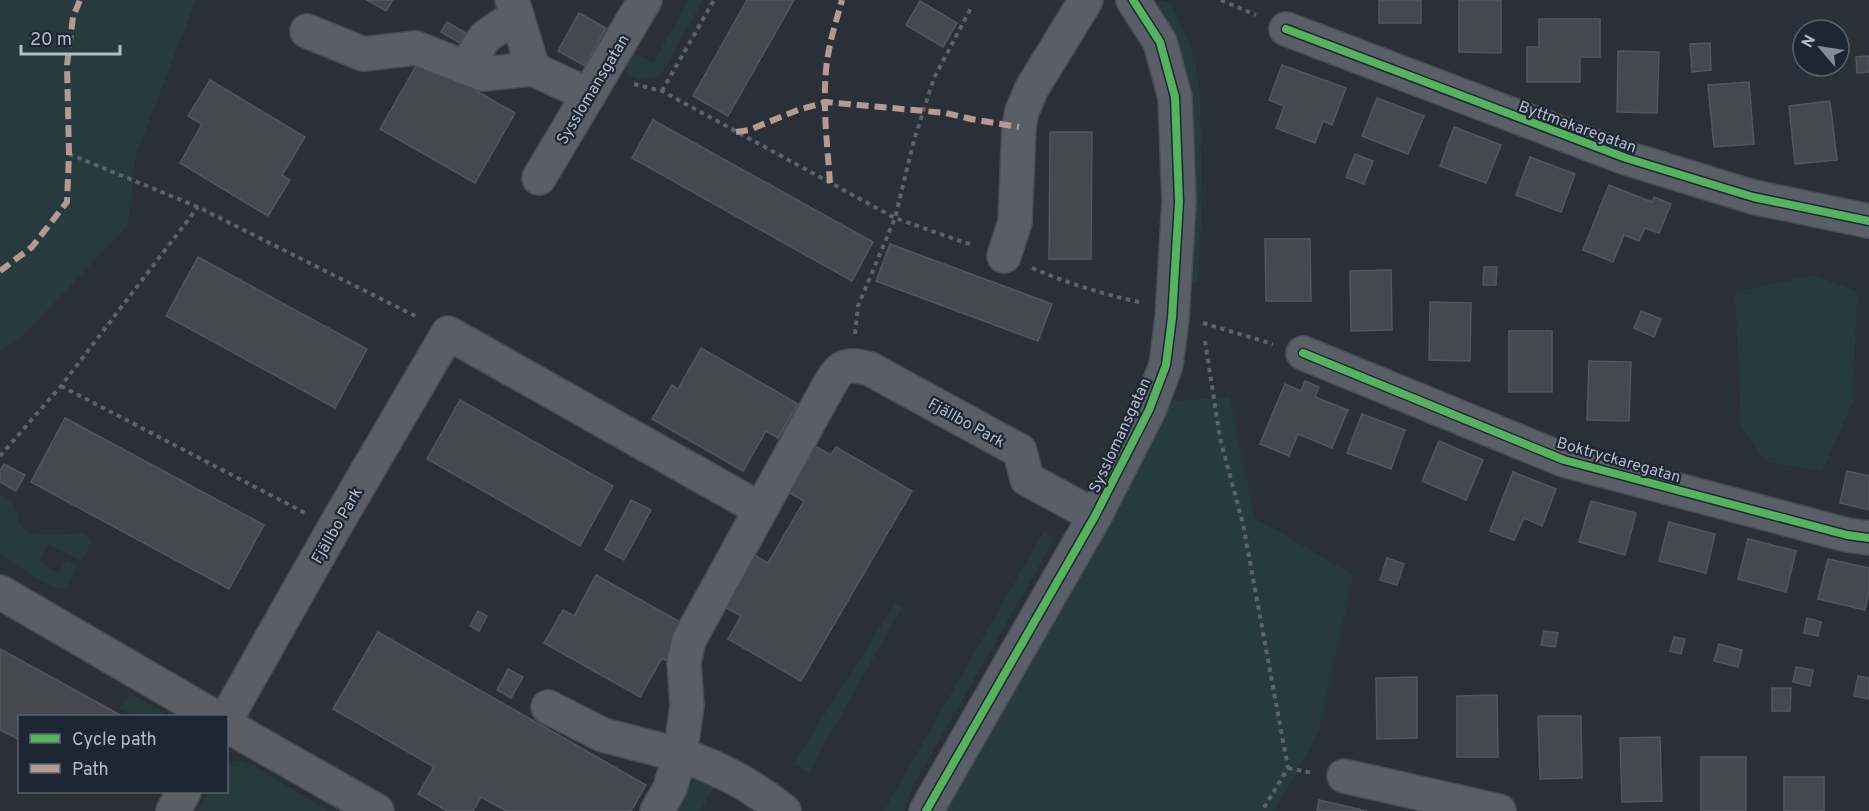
<svg xmlns="http://www.w3.org/2000/svg" width="1869" height="811" font-family="Overpass,sans-serif">
	<style>
		.green { fill: #273a3e }
		.building { fill: #444950; stroke: #52575f; stroke-width: 1.5 }
		.lines { fill: none; stroke-linecap: round; stroke-linejoin: round }
		.minor-casing { stroke: #484c53; stroke-width: 36 }
		.path { stroke: #5d636a; stroke-width: 4; stroke-dasharray: 4.5 4.5; stroke-linecap: butt }
		.minor { stroke: #5a5e66; stroke-width: 33 }
		.quiet { stroke: #b69a8f; stroke-width: 6; stroke-dasharray: 12 6; stroke-linecap: butt }
		.cycleway-casing { stroke: #1d2633; stroke-width: 11 }
		.cycleway { stroke: #56b35d; stroke-width: 8 }
		.labels { text-anchor: middle; stroke-width: 4.5; stroke-linejoin: round; paint-order: stroke }
		.street-label { font-size: 16px; fill: #b4bcc9; stroke: #1d2633 }
	</style>
	<rect width="100%" height="100%" fill="#2a3038"/>
	<!-- green -->
	<g class="green">
		<path d="M0,0H196L136,154L128,225L20,339L0,351Z"/>
		<path d="M689,0H703L661,75L641,80L628,76L623,67L631,52L653,63Z"/>
		<path d="M1161,0L1171,3L1190,44L1196,66L1200,93L1202,201L1198,282L1191,281L1194,187L1192,88L1176,42L1159,15L1158,2Z"/>
		<path d="M1815,275L1857,292L1853,401L1822,472L1765,461L1741,426L1735,292Z"/>
		<path d="M1230,397L1255,518L1353,575L1319,731L1274,811H944L1165,402Z"/>
		<path d="M0,494C21,503 12,510 20,525C27,540 67,534 80,533L86,534L91,542L82,561L48,544L40,562L59,573L66,560L78,566L66,589C46,588 17,565 0,554Z"/>
		<path d="M1044,531L1054,540L921,772L912,788L904,811H884Z"/>
		<path d="M895,604L902,607L809,772L795,764L802,750Z"/>
		<path d="M132,694L170,716H135L119,708Z"/>
		<path d="M242,761L252,765L329,811H197L208,792H226L227,767L231,762Z"/>
		<path d="M699,781L714,787L700,811H669L687,785Z"/>
	</g>
	<!-- building -->
	<g class="building">
		<path d="M367,0H393L386,11Z"/>
		<path d="M747,0H794L728,116L693,96Z"/>
		<rect x="1379" y="0" width="42" height="23"/>
		<path d="M1459,0H1501V53L1459,52Z"/>
		<path d="M920,1L957,23L943,47L906,25Z"/>
		<path d="M579,13L606,28L585,66L558,51Z"/>
		<path d="M1539,19H1600V57H1580V82H1527V47H1539Z"/>
		<path d="M447,22L471,36L465,46L441,32Z"/>
		<path d="M1710,43L1711,70L1692,72L1690,44Z"/>
		<path d="M1618,51L1659,52L1657,113L1617,112Z"/>
		<path d="M1869,56V72L1857,73L1856,57Z"/>
		<path d="M420,59L515,113L475,183L380,129Z"/>
		<path d="M1282,65L1346,88L1332,125L1323,121L1315,143L1276,128L1284,106L1269,100Z"/>
		<path d="M210,80L305,137L282,175L290,180L268,216L180,163L202,124L188,116Z"/>
		<path d="M1749,82L1754,144L1714,147L1708,85Z"/>
		<path d="M1377,98L1424,116L1408,154L1362,136Z"/>
		<path d="M1830,101L1837,160L1795,164L1789,106Z"/>
		<path d="M653,120L873,242L852,281L632,158Z"/>
		<path d="M1454,127L1501,145L1486,183L1440,166Z"/>
		<path d="M1050,132H1092L1091,259H1049Z"/>
		<path d="M1355,154L1373,161L1364,184L1346,177Z"/>
		<path d="M1530,157L1575,174L1561,212L1516,195Z"/>
		<path d="M1609,185L1652,202L1654,197L1671,204L1659,233L1645,228L1639,241L1624,235L1613,262L1583,250Z"/>
		<path d="M1265,239H1310L1311,301H1266Z"/>
		<path d="M890,244L1052,304L1038,341L876,281Z"/>
		<path d="M198,257L367,349L335,408L166,316Z"/>
		<path d="M1484,267H1497L1496,285H1483Z"/>
		<path d="M1391,270L1392,330L1351,331L1350,271Z"/>
		<path d="M1430,302L1471,303L1470,361L1429,360Z"/>
		<path d="M1641,311L1661,319L1654,337L1634,328Z"/>
		<rect x="1509" y="331" width="43" height="61"/>
		<path d="M701,348L798,404L778,438L766,431L743,471L652,419L672,385L678,389Z"/>
		<path d="M1589,361L1631,362L1629,421L1587,420Z"/>
		<path d="M1305,381L1319,387L1315,397L1348,410L1332,448L1298,434L1289,456L1260,444L1285,384L1301,391Z"/>
		<path d="M460,400L613,486L580,546L427,459Z"/>
		<path d="M1362,414L1405,430L1391,469L1347,453Z"/>
		<path d="M65,418L264,525L229,589L31,482Z"/>
		<path d="M1439,441L1483,460L1466,500L1422,481Z"/>
		<path d="M811,444L831,455L836,447L912,491L801,681L728,639L741,616L720,604L750,552L768,563L804,501L785,490Z"/>
		<path d="M4,464L25,475L16,491L0,482V471Z"/>
		<path d="M1847,471L1869,476V510L1840,503Z"/>
		<path d="M1513,472L1556,489L1542,526L1524,518L1514,540L1490,531Z"/>
		<path d="M631,500L651,510L624,560L605,550Z"/>
		<path d="M1591,501L1636,513L1625,555L1579,542Z"/>
		<path d="M1669,522L1715,534L1706,573L1659,561Z"/>
		<path d="M1748,539L1796,551L1786,592L1738,579Z"/>
		<path d="M1387,558L1404,564L1397,585L1380,580Z"/>
		<path d="M1828,559L1869,568V591L1865,610L1818,599Z"/>
		<path d="M596,575L689,627L669,662L662,658L640,697L544,643L563,610L574,616Z"/>
		<path d="M478,611L487,616L479,631L470,626Z"/>
		<path d="M1807,618L1821,622L1818,636L1804,633Z"/>
		<path d="M1544,631L1558,633L1555,647L1541,645Z"/>
		<path d="M378,632L646,785L631,811H506L481,797L473,811H447L418,794L434,767L333,709Z"/>
		<path d="M1674,637L1685,639L1681,654L1670,651Z"/>
		<path d="M1719,644L1742,650L1738,667L1714,661Z"/>
		<path d="M0,649L122,716H20V740L0,730Z"/>
		<path d="M1796,667L1813,670L1810,686L1793,682Z"/>
		<path d="M508,669L523,677L511,698L497,690Z"/>
		<path d="M1858,676L1869,678V699L1854,696Z"/>
		<path d="M1417,677V738L1377,739L1376,678Z"/>
		<path d="M1772,688H1791L1790,711H1772Z"/>
		<path d="M1497,695L1498,757H1457V696Z"/>
		<path d="M1538,716H1581L1582,778L1540,779Z"/>
		<path d="M1660,737L1662,801L1622,802L1620,738Z"/>
		<rect x="1701" y="757" width="45" height="54"/>
		<rect x="1784" y="777" width="40" height="34"/>
		<path d="M1319,800L1367,811H1317Z"/>
	</g>
	<g class="lines">
		<!-- minor casing -->
		<g class="minor-casing">
			<g id="minor">
				<path d="M512,0L533,69L589,95"/>
				<path d="M1286,29L1626,158L1753,197L1869,221"/>
				<path d="M307,31L363,54L416,48L482,74L533,69"/>
				<path d="M465,67L485,37L517,15"/>
				<path d="M539,178L645,0"/>
				<path d="M1004,256L1015,222L1019,127L1022,111L1032,88L1086,0"/>
				<path d="M1303,353L1564,460L1847,535L1869,538"/>
				<path d="M0,592L213,716"/>
				<path d="M548,707L603,735L680,755L687,706L684,662L689,640L827,389C840,366 844,362 870,369L1020,451L1027,479L1095,516"/>
				<path d="M226,719L334,528L448,333L760,509"/>
				<path d="M226,725L377,811"/>
				<path d="M1344,776L1499,811"/>
				<path d="M173,811L184,792"/>
				<path d="M657,811L670,788L680,755C718,767 753,786 784,811"/>
				<path d="M926,811L1095,516L1149,410L1166,365L1172,318L1179,202L1175,97L1160,42L1133,0"/>
			</g>
		</g>
		<!-- path -->
		<g class="path">
			<path d="M1221,0L1256,15"/>
			<path d="M634,84L662,91L895,218L972,245"/>
			<path d="M662,91L714,0"/>
			<path d="M69,154L198,207L419,318"/>
			<path d="M1032,268C1067,283 1102,294 1139,302"/>
			<path d="M1203,323L1273,344"/>
			<path d="M855,334L858,306L895,218L914,140L934,78L971,8"/>
			<path d="M1205,341L1220,438L1243,524L1288,768L1262,811"/>
			<path d="M61,386L305,513"/>
			<path d="M0,456L61,386L198,207"/>
			<path d="M1288,768L1313,773"/>
		</g>
		<!-- minor -->
		<use href="#minor" class="minor"/>
		<!-- quiet -->
		<g class="quiet">
			<path d="M736,132L749,130L798,110L826,102L946,113L971,119L1019,127"/>
			<path d="M830,183C827,138 820,89 830,45C833,30 838,15 842,0"/>
			<path d="M0,271L32,247L67,202L69,154L67,65L73,17L80,0"/>
		</g>
		<!-- cycleway casing -->
		<g class="cycleway-casing">
			<g id="cycleway">
				<path d="M1286,29L1626,158L1753,197L1869,221"/>
				<path d="M1303,353L1564,460L1847,535L1869,538"/>
				<path d="M926,811L1095,516L1149,410L1166,365L1172,318L1179,202L1175,97L1160,42L1133,0"/>
			</g>
		</g>
		<!-- cycleway -->
		<use href="#cycleway" class="cycleway"/>
	</g>
	<g class="labels">
		<!-- street labels -->
		<g class="street-label">
			<text transform="translate(592 89) rotate(-59)" y="6">Sysslomansgatan</text>
			<text transform="translate(1578 126) rotate(20)" y="6">Byttmakaregatan</text>
			<text transform="translate(967 422) rotate(29)" y="6">Fjällbo Park</text>
			<text transform="translate(1119 435) rotate(-65)" y="6">Sysslomansgatan</text>
			<text transform="translate(1619 459) rotate(16)" y="6">Boktryckaregatan</text>
			<text transform="translate(336 525) rotate(-60)" y="6">Fjällbo Park</text>
		</g>
	</g>
	<!-- legend -->
	<rect x="18" y="715" width="210" height="78" fill="#1d2633" stroke="#59626f" stroke-width="1.5"/>
	<rect x="30" y="734" width="30" height="9" fill="#56b35d" stroke="#59626f" stroke-width="1.5"/>
	<text x="72" y="745" font-size="18" fill="#b4bcc9">Cycle path</text>
	<rect x="30" y="764" width="30" height="9" fill="#b69a8f" stroke="#59626f" stroke-width="1.5"/>
	<text x="72" y="775" font-size="18" fill="#b4bcc9">Path</text>
	<!-- north arrow -->
	<g transform="translate(1821 48) rotate(299)"><circle r="28" fill="#1d2633" stroke="#59626f" stroke-width="1.5"/>
	<path d="M0-4.5L10 22L0 15L-10 22Z" fill="#848b96"/>
	<text y="-9" font-size="16" font-weight="bold" text-anchor="middle" fill="#b4bcc9">N</text>
	</g>
	<!-- scale -->
	<path d="M21 45v9h99v-9" fill="none" stroke="#b4bcc9" stroke-width="3"/>
	<text x="30" y="45" font-size="18" fill="#b4bcc9" stroke="#1d2633" stroke-width="4.5" paint-order="stroke">20 m</text>
</svg>
